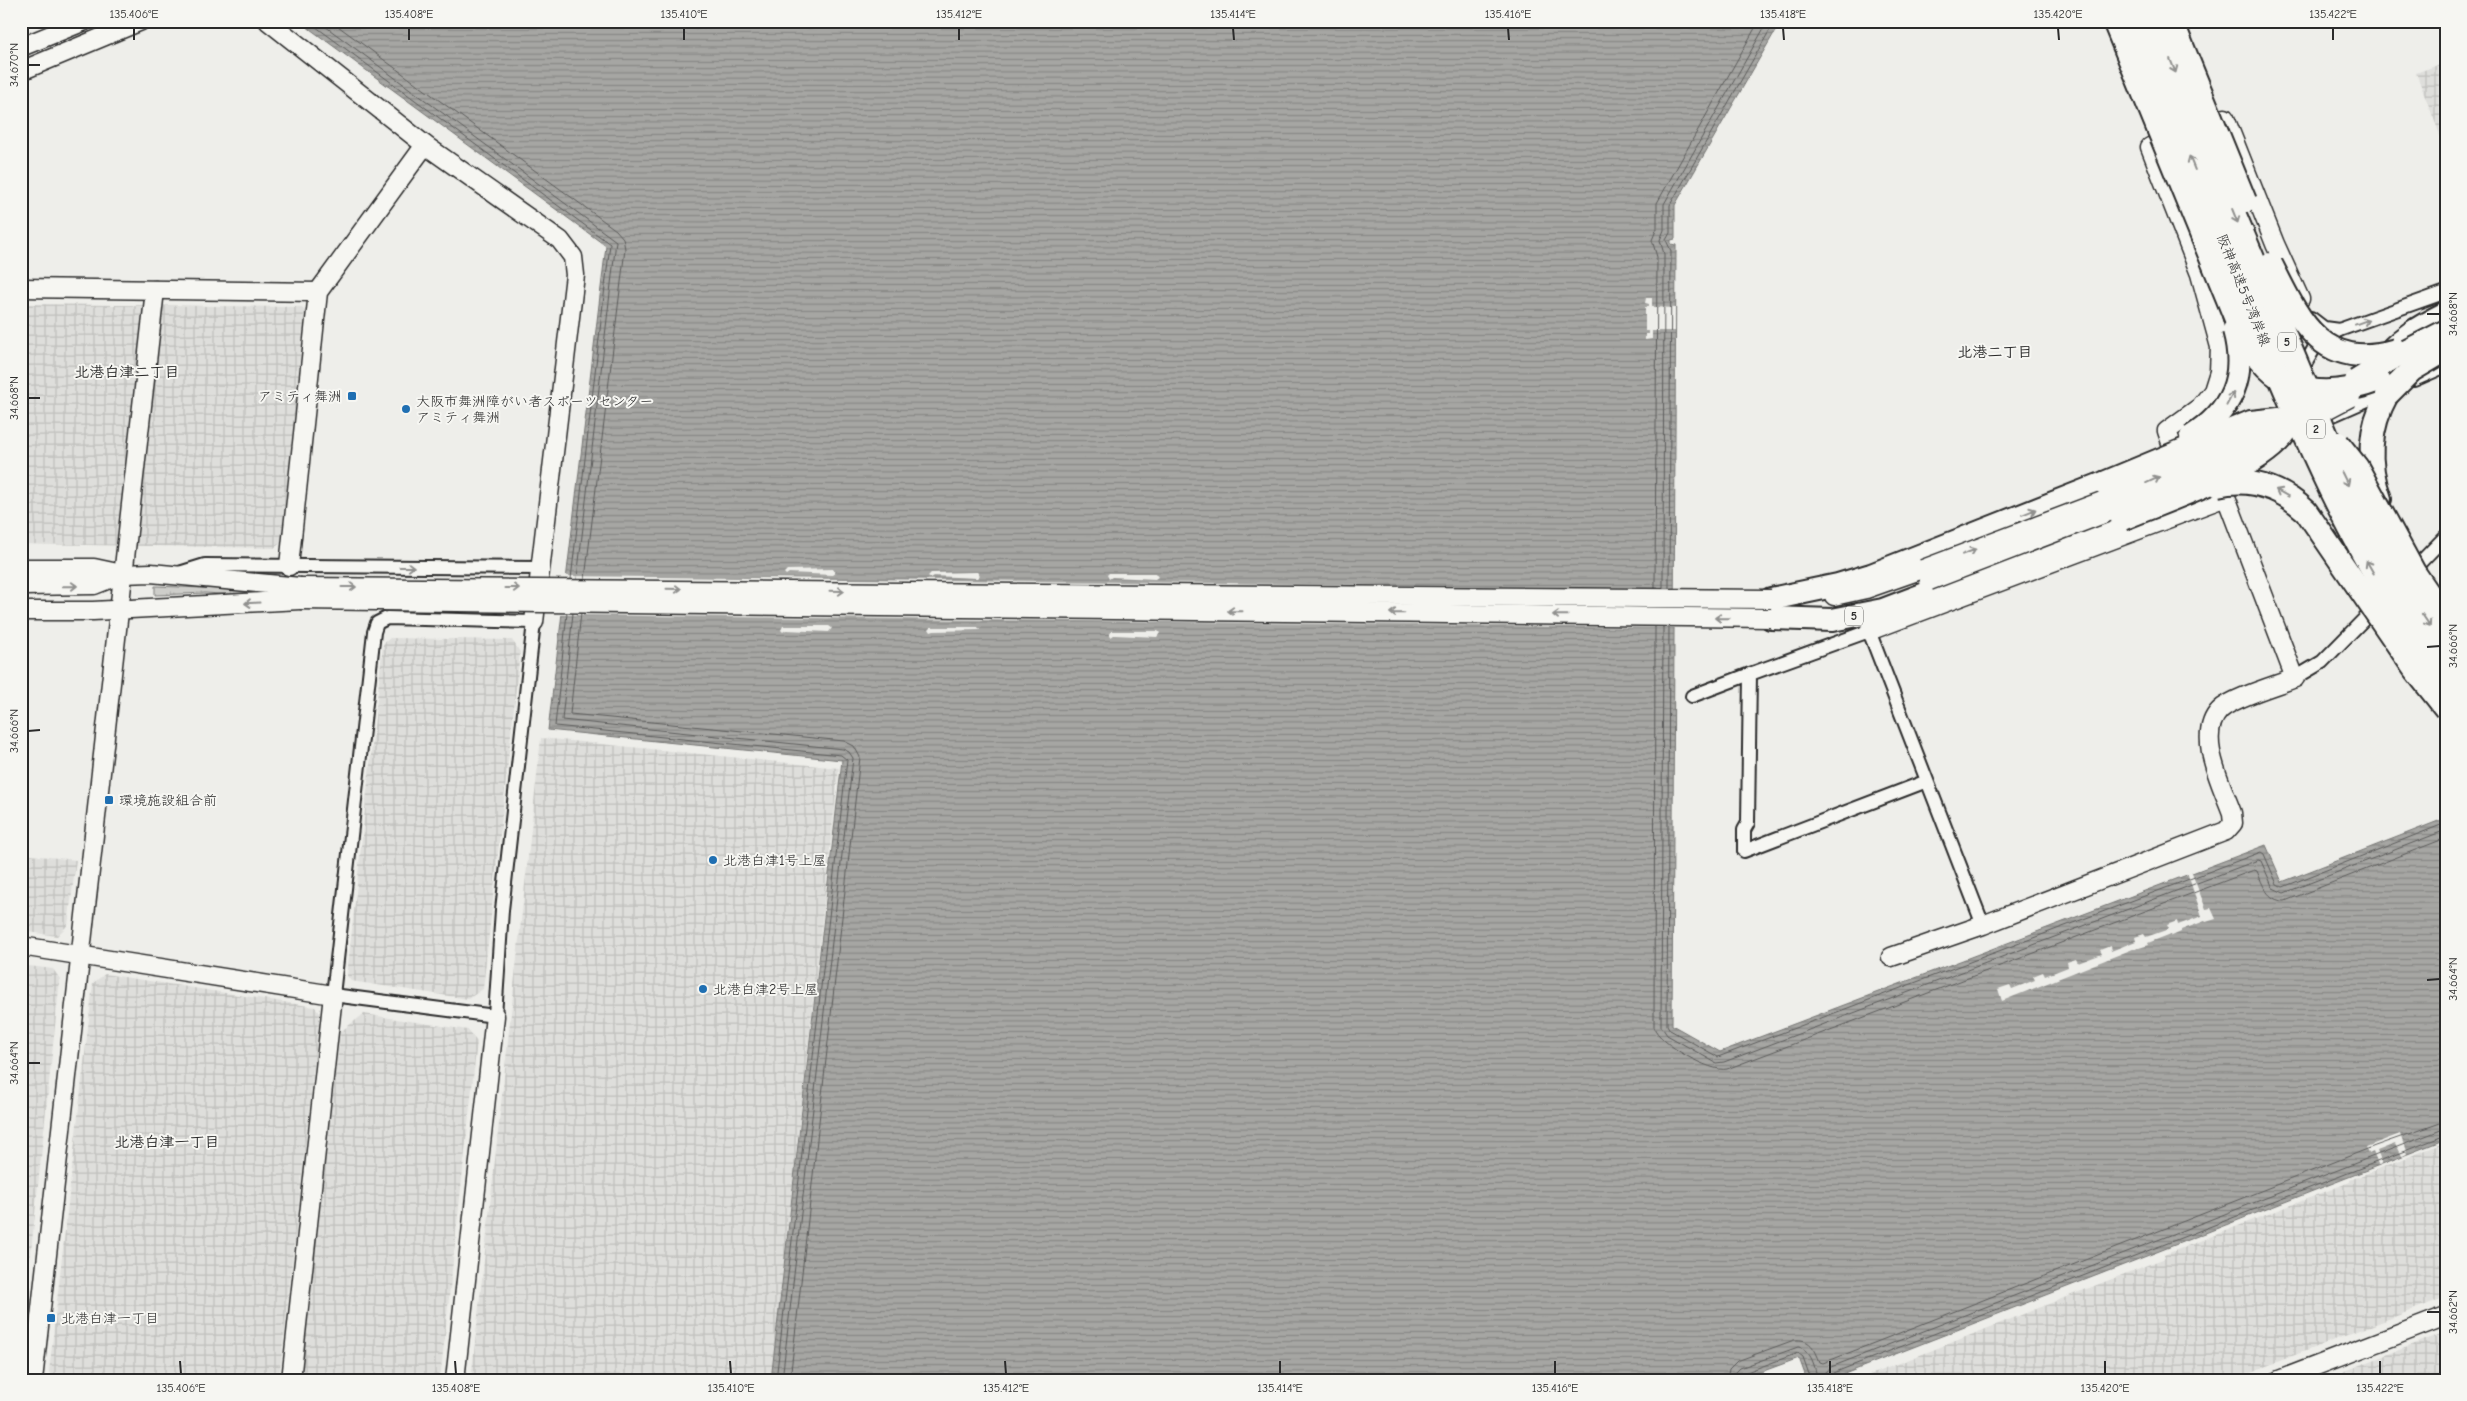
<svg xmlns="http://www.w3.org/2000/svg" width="2467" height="1401" font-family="'Comic Neue','Klee One',sans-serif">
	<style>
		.industrial { fill: url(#industrial-grid) }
		.grass { fill: url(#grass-tufts); stroke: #7c7c7a }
		.water { fill: url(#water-rules); stroke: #757573 }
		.pier { fill: #eeeeea }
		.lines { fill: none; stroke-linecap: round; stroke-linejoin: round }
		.shore { stroke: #5c5c5b; stroke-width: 1 }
		.street-casing { stroke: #2b2b2b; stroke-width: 16 }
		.secondary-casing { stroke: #2b2b2b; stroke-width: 21 }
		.highway-casing { stroke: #2b2b2b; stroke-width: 26 }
		.street { stroke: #f6f6f2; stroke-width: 12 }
		.secondary { stroke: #f6f6f2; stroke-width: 18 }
		.highway { stroke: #f6f6f2; stroke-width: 22 }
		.secondary-bridge-casing { stroke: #2b2b2b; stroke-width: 21; stroke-linecap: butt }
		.highway-bridge-casing { stroke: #2b2b2b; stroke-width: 26; stroke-linecap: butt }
		.secondary-bridge { stroke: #f6f6f2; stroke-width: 18 }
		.highway-bridge { stroke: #f6f6f2; stroke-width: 22 }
		.oneway { stroke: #90908e }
		.ticks { fill: none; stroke: #2b2b2b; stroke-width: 2 }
		.poi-dot { fill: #1f6fb2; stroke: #f6f6f2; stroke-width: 2 }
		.labels { text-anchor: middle; stroke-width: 4; stroke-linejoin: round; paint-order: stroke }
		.shield { fill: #f6f6f2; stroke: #686867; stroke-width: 1 }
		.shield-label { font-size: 12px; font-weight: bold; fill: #2b2b2b }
		.street-label { font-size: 14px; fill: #2b2b2b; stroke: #f6f6f2 }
		.poi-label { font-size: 14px; fill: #2b2b2b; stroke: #f6f6f2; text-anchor: start }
		.neighbourhood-label { font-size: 15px; font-weight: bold; fill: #2b2b2b; stroke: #f6f6f2 }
		.neatline { fill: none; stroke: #2b2b2b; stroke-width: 2 }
		.ticks-label { font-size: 12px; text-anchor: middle; fill: #2b2b2b }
	</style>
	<defs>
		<pattern id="industrial-grid" width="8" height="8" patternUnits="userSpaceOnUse" patternTransform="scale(1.25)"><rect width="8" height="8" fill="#dededb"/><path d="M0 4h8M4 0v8" fill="none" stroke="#bfbfbc"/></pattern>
		<pattern id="grass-tufts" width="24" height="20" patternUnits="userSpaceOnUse" patternTransform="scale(1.25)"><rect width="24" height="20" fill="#cececa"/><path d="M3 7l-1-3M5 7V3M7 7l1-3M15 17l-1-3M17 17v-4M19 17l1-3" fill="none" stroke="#b1b1ae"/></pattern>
		<pattern id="water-rules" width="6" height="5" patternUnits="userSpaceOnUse" patternTransform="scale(1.25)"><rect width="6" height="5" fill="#a6a6a3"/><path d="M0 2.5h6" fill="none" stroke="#878785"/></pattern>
	</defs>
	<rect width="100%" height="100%" fill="#eeeeea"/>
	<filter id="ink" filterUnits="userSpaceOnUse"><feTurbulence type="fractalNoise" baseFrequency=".02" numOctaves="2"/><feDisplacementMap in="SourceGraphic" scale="10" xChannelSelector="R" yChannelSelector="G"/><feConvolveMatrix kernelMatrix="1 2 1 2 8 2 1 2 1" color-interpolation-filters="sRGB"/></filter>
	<g filter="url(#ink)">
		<!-- industrial -->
		<g class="industrial">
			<path d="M2446,62V150L2416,73Z"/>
			<path d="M21,304L302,307L305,312L281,543L274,548L21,544Z"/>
			<path d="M390,638L512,640L520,652L483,989L468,999L351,981L347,976L383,644Z"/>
			<path d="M541,738L839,768L771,1380H471Z"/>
			<path d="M21,854L76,860L68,925L57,936L21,931Z"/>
			<path d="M21,965L53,969L60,979L21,1345Z"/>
			<path d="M105,974L315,1007L320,1013L279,1380H55L49,1372L93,983Z"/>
			<path d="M364,1014L468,1030L477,1042L440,1380H301L340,1032Z"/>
			<path d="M2446,1142V1297L2230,1380H1857L2165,1258L2164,1255L2350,1182V1180Z"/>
			<path d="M2446,1332V1380H2321Z"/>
		</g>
		<!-- grass -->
		<path class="grass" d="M155,586L297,592L248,596L206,593L155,595Z"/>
		<!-- water -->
		<path class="water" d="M299,21H1781L1675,205V239L1671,240V244L1676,245L1672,1025L1720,1052L2266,845L2282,882L2446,818V1139L1829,1380H1807L1799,1358L1739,1380H771L842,760L548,730L606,246Z"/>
		<!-- pier -->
		<g class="pier">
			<path d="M1646,298H1652V307L1675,308V331H1652V339L1645,340V334H1649V331H1645V307H1649V304L1645,303Z"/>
			<path d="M833,569L835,573L832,575L789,573L786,575L784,573L787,570Z"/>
			<path d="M977,572L980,575L977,578L934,576L931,578L928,576L931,573Z"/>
			<path d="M1109,573H1155L1158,577L1155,579L1112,577L1109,579L1107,575Z"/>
			<path d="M564,576L1677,588L1676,628L559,615Z"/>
			<path d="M783,626H829L832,628L829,632L786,630L783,632L781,630Z"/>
			<path d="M931,627H978L980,630L934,631L931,632L929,629Z"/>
			<path d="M1112,631H1158L1160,633L1157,637L1114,635L1111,637L1109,635Z"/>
			<path d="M2191,871L2206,909L2211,908L2216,919L2206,922L2205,921L2181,930V932L2172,936L2171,934L2148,943L2149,945L2139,948L2138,947L2002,1001L1998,989L2010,985L2012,989L2035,980L2033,976L2043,972L2045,976L2068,967L2067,962L2076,959L2078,963L2102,954L2100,950L2110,946L2111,951L2136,941L2135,937L2144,934L2146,937L2169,929L2167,925L2177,921L2178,925L2202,916L2187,872Z"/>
			<path d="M2400,1134L2407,1154L2401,1156L2395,1144L2377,1151L2382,1164L2378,1165L2373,1152L2369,1154L2366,1147Z"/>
		</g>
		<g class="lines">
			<!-- shore -->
			<g class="shore">
				<path d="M308,21L610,244L571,579"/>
				<path d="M318,21L616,241L577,579"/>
				<path d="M331,21L616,230L623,238L625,249L585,579"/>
				<path d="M1655,588L1657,257L1652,240L1657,228V203L1759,21"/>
				<path d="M1663,588L1664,254L1660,240L1664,230V204L1768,21"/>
				<path d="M1669,588L1671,251L1666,240L1670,233V205L1775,21"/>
				<path d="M567,613L555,726L841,755L847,760L776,1380"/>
				<path d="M573,613L562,720L843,749L849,752L853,758L782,1380"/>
				<path d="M581,613L570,714L844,741L854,746L860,757L790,1380"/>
				<path d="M1655,627L1654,1027C1658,1043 1711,1073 1727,1069L2254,870L2257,871C2263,885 2267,901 2285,901L2446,838"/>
				<path d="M1663,627L1661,1026L1667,1035L1716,1063L1724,1062L2258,860L2261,861L2273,888L2284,893L2446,830"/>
				<path d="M1669,627L1667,1025L1670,1030L1718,1057L2261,852L2264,854L2277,884L2283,887L2446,823"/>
				<path d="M1727,1380L1729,1369L1737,1361L1794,1340C1810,1338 1815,1349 1820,1362L1823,1363L2375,1146L2446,1121"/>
				<path d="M1734,1380L1735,1373L1740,1368L1798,1347C1811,1349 1816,1368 1817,1380"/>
				<path d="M1740,1380L1744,1373L1798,1353L1803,1357L1811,1380"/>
				<path d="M1823,1380L1825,1372L1831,1367L2446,1128"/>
				<path d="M1830,1380L1833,1373L2446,1135"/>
			</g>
			<!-- street casing -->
			<g class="street-casing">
				<g id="street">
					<path d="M2311,318L2324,328L2339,330L2446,292"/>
					<path d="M2299,375L2316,345L2339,330"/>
					<path d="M2414,380L2446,366"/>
					<path d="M2331,416L2388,391"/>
					<path d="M176,574L205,565L541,568"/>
					<path d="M2409,574L2446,536"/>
					<path d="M387,618L534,622L502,910L495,1016L333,995L374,632L377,623Z"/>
					<path d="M2295,678L2322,662L2377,606"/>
					<path d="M1692,696L1750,674"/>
					<path d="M1927,781L1744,851V830L1748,823L1750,674L1869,631L1983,925"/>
				</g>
			</g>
			<!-- secondary casing -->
			<g class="secondary-casing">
				<g id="secondary">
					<path d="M268,21L425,145L560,240L573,257L575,275L534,622"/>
					<path d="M21,47L85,21"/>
					<path d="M21,71L141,21"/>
					<path d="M2201,128L2225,118L2275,244L2300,299"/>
					<path d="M2174,138L2150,147L2200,274L2220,347L2219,372L2213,391L2200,407L2167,431L2179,466"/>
					<path d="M21,288L318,292"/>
					<path d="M289,566L318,292L425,145"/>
					<path d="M21,568H94L122,574L151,573L300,587"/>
					<path d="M21,586L94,585L122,574"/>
					<path d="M1834,596L1866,589L1923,569"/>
					<path d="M21,611H93L300,600"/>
					<path d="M1869,631L2226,497L2295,678C2277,685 2232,698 2220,710C2195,735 2222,785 2232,813L2233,823L2226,831L1983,925L1891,957"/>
					<path d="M21,946L333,995L291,1380"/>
					<path d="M33,1380L155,290"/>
					<path d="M455,1380L495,1016"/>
					<path d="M2279,1380L2446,1316"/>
				</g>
			</g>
			<!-- highway casing -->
			<g class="highway-casing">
				<g id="highway">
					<path d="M2381,362C2397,339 2422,325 2446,313"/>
					<path d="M2380,499C2367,463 2368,429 2387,395"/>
					<path d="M1771,599L1838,585L1871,575L2104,483"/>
					<path d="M1771,618L1832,620L1883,610L2122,519"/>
				</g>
			</g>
			<!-- street -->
			<use href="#street" class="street"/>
			<!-- secondary -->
			<use href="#secondary" class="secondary"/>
			<!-- highway -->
			<use href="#highway" class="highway"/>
			<!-- secondary-bridge casing -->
			<g class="secondary-bridge-casing">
				<g id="secondary-bridge">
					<path d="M2307,420L2351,397"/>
					<path d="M1923,569L2126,492L2276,422"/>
					<path d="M1929,581L2132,503L2273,437"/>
					<path d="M300,587L1771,599"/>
					<path d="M300,600L1771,618"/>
				</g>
			</g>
			<!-- highway-bridge casing -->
			<g class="highway-bridge-casing">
				<g id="highway-bridge">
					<path d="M2114,21L2240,329C2271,391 2316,404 2379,380"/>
					<path d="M2134,21C2173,118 2213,214 2252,311C2305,440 2359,569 2446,680"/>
					<path d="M2154,21L2343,474L2391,568L2446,648"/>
					<path d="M2172,21L2245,201"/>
					<path d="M2271,264C2299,320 2321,372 2396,350"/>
					<path d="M2356,381L2395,357L2446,331"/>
					<path d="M2387,395L2412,370L2446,350"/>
					<path d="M2191,437C2232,411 2247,377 2234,330"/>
					<path d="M2338,443L2357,467L2414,572L2446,619"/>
					<path d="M2104,483L2251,422L2279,419L2305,423"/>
					<path d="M2217,485C2252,477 2281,488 2306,511L2415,670L2446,709"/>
					<path d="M2122,519C2167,500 2251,473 2282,437C2290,427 2295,415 2300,403"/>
				</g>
			</g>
			<!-- secondary-bridge -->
			<use href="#secondary-bridge" class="secondary-bridge"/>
			<!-- highway-bridge -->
			<use href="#highway-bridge" class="highway-bridge"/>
		</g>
		<!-- one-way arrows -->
		<defs><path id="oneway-shaft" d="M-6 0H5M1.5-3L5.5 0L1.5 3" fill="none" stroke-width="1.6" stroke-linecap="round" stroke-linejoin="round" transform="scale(1.25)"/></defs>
		<g class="oneway">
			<use href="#oneway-shaft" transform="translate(2173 66) rotate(68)"/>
			<use href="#oneway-shaft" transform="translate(2192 163) rotate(-112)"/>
			<use href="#oneway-shaft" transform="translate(2235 216) rotate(68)"/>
			<use href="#oneway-shaft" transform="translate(2362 322) rotate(-20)"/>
			<use href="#oneway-shaft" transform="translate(2230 399) rotate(-62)"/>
			<use href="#oneway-shaft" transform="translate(2345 479) rotate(64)"/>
			<use href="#oneway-shaft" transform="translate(2153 480) rotate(-24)"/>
			<use href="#oneway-shaft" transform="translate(2282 493) rotate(-151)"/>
			<use href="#oneway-shaft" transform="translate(2029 512) rotate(-22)"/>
			<use href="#oneway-shaft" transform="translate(1969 552) rotate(-21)"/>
			<use href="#oneway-shaft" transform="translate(407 567)"/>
			<use href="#oneway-shaft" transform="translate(2370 567) rotate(-120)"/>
			<use href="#oneway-shaft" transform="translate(70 586) rotate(-1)"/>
			<use href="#oneway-shaft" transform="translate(349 587)"/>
			<use href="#oneway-shaft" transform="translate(512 588)"/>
			<use href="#oneway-shaft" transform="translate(674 589) rotate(1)"/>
			<use href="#oneway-shaft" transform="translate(837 591) rotate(1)"/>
			<use href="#oneway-shaft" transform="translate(252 603) rotate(177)"/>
			<use href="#oneway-shaft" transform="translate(1235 611) rotate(-179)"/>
			<use href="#oneway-shaft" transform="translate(1397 613) rotate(-179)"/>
			<use href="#oneway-shaft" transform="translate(1560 615) rotate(-179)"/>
			<use href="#oneway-shaft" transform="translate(1722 618) rotate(-179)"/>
			<use href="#oneway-shaft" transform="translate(2426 620) rotate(56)"/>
		</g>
	</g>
	<!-- ticks -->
	<path class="ticks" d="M134,28V40M409,28V40M684,28V40M959,28V40M1233,28L1234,40M1508,28L1509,40M1783,28L1784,40M2058,28L2059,40M2333,28V40M28,65H40M2427,314H2440M28,398H40M2427,647L2440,646M28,731L40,730M2427,980L2440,979M28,1063H40M2427,1312H2440M180,1361L181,1374M455,1361L456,1374M730,1361L731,1374M1005,1361L1006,1374M1280,1361V1374M1555,1361V1374M1830,1361V1374M2105,1361V1374M2380,1361V1374"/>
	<!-- markers -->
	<g class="poi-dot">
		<rect x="347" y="391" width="10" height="10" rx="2.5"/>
		<circle cx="406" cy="409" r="5"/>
		<rect x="104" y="795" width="10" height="10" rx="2.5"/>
		<circle cx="713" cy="860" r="5"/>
		<circle cx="703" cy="989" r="5"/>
		<rect x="46" y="1313" width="10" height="10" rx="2.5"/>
	</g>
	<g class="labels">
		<!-- shield labels -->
		<g class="shield">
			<rect x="2278" y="332.5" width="18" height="19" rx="4"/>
			<rect x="2307" y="419.5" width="18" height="19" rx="4"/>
			<rect x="1845" y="606.5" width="18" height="19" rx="4"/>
		</g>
		<g class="shield-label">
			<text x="2287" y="346">5</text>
			<text x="2316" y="433">2</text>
			<text x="1854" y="620">5</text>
		</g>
		<!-- street labels -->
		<g class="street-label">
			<text transform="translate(2244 290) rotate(68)" y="5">阪神高速5号湾岸線</text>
		</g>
		<!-- poi labels -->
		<g class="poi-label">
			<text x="342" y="401" text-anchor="end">アミティ舞洲</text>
			<text x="416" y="406">大阪市舞洲障がい者スポーツセンター<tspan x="416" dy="16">アミティ舞洲</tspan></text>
			<text x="119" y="805">環境施設組合前</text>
			<text x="723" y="865">北港白津1号上屋</text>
			<text x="713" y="994">北港白津2号上屋</text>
			<text x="61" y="1323">北港白津一丁目</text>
		</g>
		<!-- neighbourhood labels -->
		<g class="neighbourhood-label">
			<text x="1995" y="357">北港二丁目</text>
			<text x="127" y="377">北港白津二丁目</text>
			<text x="167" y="1147">北港白津一丁目</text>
		</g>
	</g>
	<!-- margin -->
	<rect width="2467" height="1401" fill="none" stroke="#f6f6f2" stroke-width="55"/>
	<rect x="28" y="28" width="2412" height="1346" class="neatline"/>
	<g class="ticks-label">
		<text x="134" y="18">135.406°E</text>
		<text x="409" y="18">135.408°E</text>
		<text x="684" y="18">135.410°E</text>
		<text x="959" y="18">135.412°E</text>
		<text x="1233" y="18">135.414°E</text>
		<text x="1508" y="18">135.416°E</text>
		<text x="1783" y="18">135.418°E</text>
		<text x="2058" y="18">135.420°E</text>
		<text x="2333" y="18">135.422°E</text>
		<text transform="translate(14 65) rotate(-90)" y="4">34.670°N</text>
		<text transform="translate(2453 314) rotate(-90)" y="4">34.668°N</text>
		<text transform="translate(14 398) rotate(-90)" y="4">34.668°N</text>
		<text transform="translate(2453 646) rotate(-90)" y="4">34.666°N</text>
		<text transform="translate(14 731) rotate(-90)" y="4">34.666°N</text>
		<text transform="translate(2453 979) rotate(-90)" y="4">34.664°N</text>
		<text transform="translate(14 1063) rotate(-90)" y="4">34.664°N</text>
		<text transform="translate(2453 1312) rotate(-90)" y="4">34.662°N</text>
		<text x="181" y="1392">135.406°E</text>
		<text x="456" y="1392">135.408°E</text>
		<text x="731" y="1392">135.410°E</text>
		<text x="1006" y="1392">135.412°E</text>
		<text x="1280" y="1392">135.414°E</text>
		<text x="1555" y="1392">135.416°E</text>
		<text x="1830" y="1392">135.418°E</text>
		<text x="2105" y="1392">135.420°E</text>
		<text x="2380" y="1392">135.422°E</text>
	</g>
</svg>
